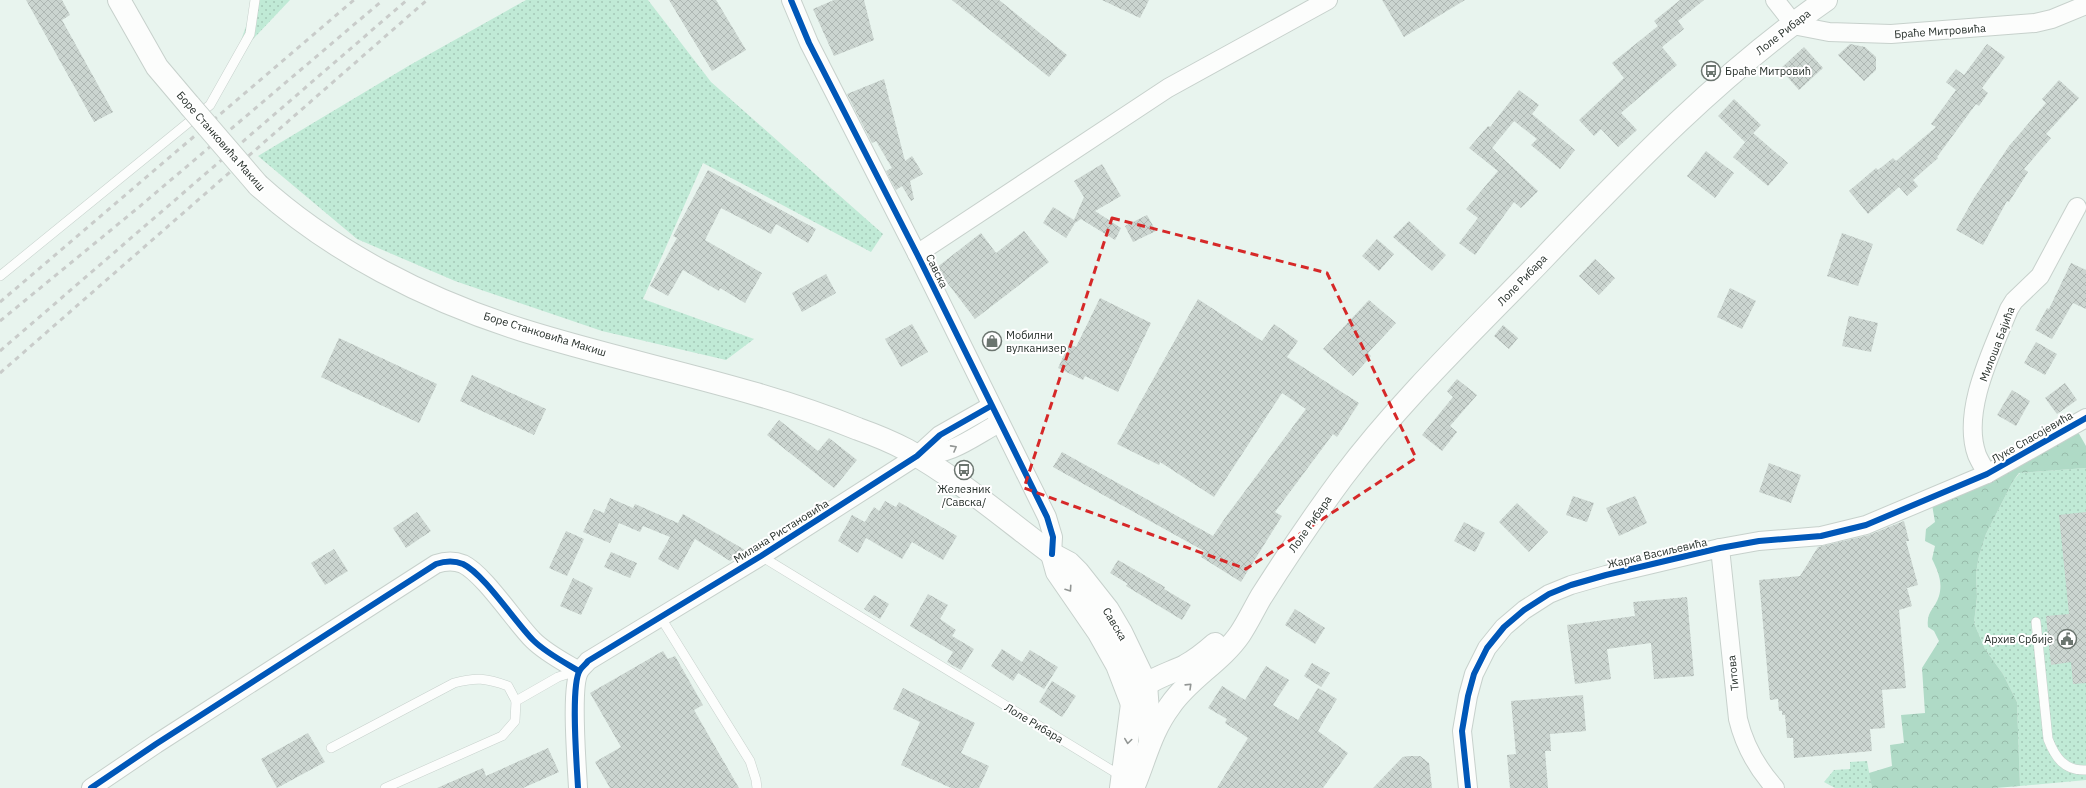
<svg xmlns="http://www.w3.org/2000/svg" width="2086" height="788" font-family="'IBM Plex Sans',sans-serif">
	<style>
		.grass { fill: url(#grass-dots) }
		.forest { fill: url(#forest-crowns) }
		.building { fill: url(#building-cross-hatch) }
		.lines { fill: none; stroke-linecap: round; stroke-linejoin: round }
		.service-casing { stroke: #c7d1cc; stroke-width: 10 }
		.minor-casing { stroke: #c7d1cc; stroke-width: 20 }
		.secondary-casing { stroke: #c7d1cc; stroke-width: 24 }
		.service { stroke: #fcfdfc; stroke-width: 9 }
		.minor { stroke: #fcfdfc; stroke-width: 18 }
		.secondary { stroke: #fcfdfc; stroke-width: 22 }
		.rail { stroke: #c9ccca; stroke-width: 3; stroke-dasharray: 5 5; stroke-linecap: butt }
		.secondary-bridge-casing { stroke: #c7d1cc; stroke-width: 24; stroke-linecap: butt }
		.secondary-bridge { stroke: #fcfdfc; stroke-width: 22 }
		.cycleway-casing { stroke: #fff; stroke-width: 8 }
		.cycleway { stroke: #0057b8; stroke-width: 6 }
		.oneway { stroke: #929694 }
		.marked { fill: none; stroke: #d62828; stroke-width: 3; stroke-dasharray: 8 5; stroke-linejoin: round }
		.labels { text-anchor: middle; stroke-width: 4; stroke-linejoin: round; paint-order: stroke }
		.street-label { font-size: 11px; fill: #27302b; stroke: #fff }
		.poi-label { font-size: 11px; fill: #27302b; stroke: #fff; text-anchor: start }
	</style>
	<defs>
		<pattern id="grass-dots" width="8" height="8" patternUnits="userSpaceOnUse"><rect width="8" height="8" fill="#c0ead6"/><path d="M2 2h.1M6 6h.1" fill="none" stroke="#a5c9b8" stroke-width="1.8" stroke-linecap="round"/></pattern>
		<pattern id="forest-crowns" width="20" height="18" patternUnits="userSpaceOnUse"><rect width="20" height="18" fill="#afdac6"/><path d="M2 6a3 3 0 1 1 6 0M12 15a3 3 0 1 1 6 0" fill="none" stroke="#97bbaa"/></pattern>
		<pattern id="building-cross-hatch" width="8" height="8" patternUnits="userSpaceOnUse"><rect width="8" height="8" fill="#cbd5d0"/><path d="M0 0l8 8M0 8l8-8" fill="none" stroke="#aeb7b3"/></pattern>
	</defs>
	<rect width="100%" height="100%" fill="#e8f4ee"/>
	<!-- grass -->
	<g class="grass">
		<path d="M255,0H290L235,58Z"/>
		<path d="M526,0H648L711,82L883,234L871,252L703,163L643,299L754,339L726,360L602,331L455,281L357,239L258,156L410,65Z"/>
		<path d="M2086,468V780L2020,786L2017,702L2003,674L1985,649L1974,623L1977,597L1976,573L1979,556L1986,534L2013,481L2020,473Z"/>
		<path d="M1867,761L1872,788H1835L1824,782L1834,770L1850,769V762Z"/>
	</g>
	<!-- forest -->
	<path class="forest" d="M2074,425L2086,446V468L2019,473L2013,481L1986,534L1979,556L1976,573L1977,597L1974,623L1985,649L2003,674L2017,702L2020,786L1995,788H1872L1869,773L1892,766L1890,745L1904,743L1901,715L1925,713L1922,668L1939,641L1934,631L1928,627C1926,611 1935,609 1939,596C1943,582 1938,571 1932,559L1935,546L1925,541L1926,529L1935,522L1931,499Z"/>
	<!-- building -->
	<g class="building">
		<path d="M26,0H62L70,15L62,20L113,112L94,122Z"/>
		<path d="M669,0H716L746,50L712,71Z"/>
		<path d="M834,0H864L874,40L834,56L813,9Z"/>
		<path d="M952,0H999L1067,55L1049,77Z"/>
		<path d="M1102,0H1149L1140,18Z"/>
		<path d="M1382,0H1465L1404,37Z"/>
		<path d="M1680,0H1704L1678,21L1684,29L1662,47L1677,65L1621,113L1637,130L1618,147L1601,129L1594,136L1579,120L1624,78L1612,63L1658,26L1654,21Z"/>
		<path d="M1850,44L1865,47L1876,57V70L1864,81L1838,55Z"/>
		<path d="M1987,44L2005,57L1982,88L1988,93L1979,106L1976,104L1937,157L1938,158L1913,180L1918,186L1907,196L1899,187L1868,214L1849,191L1876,168L1878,170L1893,158L1896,161L1936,127L1931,124L1956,90L1946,82L1956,69L1964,75Z"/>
		<path d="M1804,47L1823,68L1799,90L1780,69Z"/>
		<path d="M884,79L905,161L912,156L923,174L910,181L914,199L911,201L902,186L896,190L886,171L892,168L876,141L872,143L847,94Z"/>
		<path d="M2059,80L2079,98L2046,134L2051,138L2024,169L2028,172L2009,202L2007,201L1983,245L1956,230L1974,198L2009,146L2046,103L2042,99Z"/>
		<path d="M1519,90L1539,105L1532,114L1575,150L1560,169L1531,145L1537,139L1514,121L1492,148L1538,191L1521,208L1514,202L1475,255L1459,243L1478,218L1466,209L1498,171L1469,148L1488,126L1490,127Z"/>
		<path d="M1734,99L1761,125L1745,142L1718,116Z"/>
		<path d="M1753,133L1788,163L1768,186L1733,157Z"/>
		<path d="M1706,151L1734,173L1715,198L1687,176Z"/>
		<path d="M1102,164L1121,196L1095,211L1121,228L1115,240L1081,219L1075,223L1066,238L1043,223L1053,207L1074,220L1084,197L1074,181Z"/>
		<path d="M708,170L816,229L808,243L776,224L771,234L721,208L705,240L762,273L745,303L720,288L719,291L683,270L668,296L650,286L677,238L673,236Z"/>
		<path d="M1147,215L1156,231L1133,242L1125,226Z"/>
		<path d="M1409,221L1446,255L1432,271L1393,237Z"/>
		<path d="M1024,231L1049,262L975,319L936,268L981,233L996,253Z"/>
		<path d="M1842,233L1873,244L1858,286L1827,276Z"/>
		<path d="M1377,239L1394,254L1379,271L1362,256Z"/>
		<path d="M1595,259L1615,278L1599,295L1579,276Z"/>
		<path d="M2071,263L2086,270V309L2073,303L2052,339L2035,330L2047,308L2049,309Z"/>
		<path d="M826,274L836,293L802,312L792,293Z"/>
		<path d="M1730,288L1756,301L1742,329L1717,317Z"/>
		<path d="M1100,298L1151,323L1118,392L1085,376L1083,380L1058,368L1069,344L1076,347Z"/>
		<path d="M1198,299L1262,341L1274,324L1298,341L1287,357L1359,403L1337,437L1333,434L1275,512L1282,516L1241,582L1201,557L1204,551L1053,467L1062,452L1213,536L1225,518L1306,409L1282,393L1214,497L1160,462L1159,465L1117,444Z"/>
		<path d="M1369,300L1396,323L1368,353L1371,356L1353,376L1323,349Z"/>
		<path d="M1849,316L1878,323L1871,352L1842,346Z"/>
		<path d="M912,324L928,352L901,367L885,339Z"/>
		<path d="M1503,325L1518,338L1509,349L1494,336Z"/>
		<path d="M339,338L437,384L419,423L321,377Z"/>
		<path d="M2036,342L2057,354L2045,375L2024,363Z"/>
		<path d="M472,375L546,409L534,435L460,401Z"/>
		<path d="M1457,379L1477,395L1450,426L1457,432L1442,451L1422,435L1453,397L1447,391Z"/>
		<path d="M2065,383L2077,400L2057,414L2045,398Z"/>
		<path d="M2012,390L2030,401L2016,426L1997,415Z"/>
		<path d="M779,420L818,451L829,438L857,460L834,488L767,435Z"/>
		<path d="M1769,463L1801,475L1791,503L1759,492Z"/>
		<path d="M1573,496L1594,503L1587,522L1566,515Z"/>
		<path d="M1635,496L1647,523L1619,536L1606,508Z"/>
		<path d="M610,498L633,508L635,504L678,523L683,514L745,550L730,561L695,539L678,570L658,559L670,537L643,526L640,532L619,523L610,543L583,532L594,509L604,513Z"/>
		<path d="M885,501L896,507L899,502L957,536L943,560L912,542L902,559L866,538L858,553L838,541L852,515L865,522L874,507L879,511Z"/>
		<path d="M1517,503L1548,532L1529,552L1499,522Z"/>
		<path d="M417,512L431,531L406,548L393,528Z"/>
		<path d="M2086,512V683L2073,684L2071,662L2051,665L2046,616L2069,614L2059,515Z"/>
		<path d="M1904,521L1909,541H1906L1918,585L1907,588L1912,606L1899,610L1906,688L1882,690L1885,728L1870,729L1872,751L1794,758L1793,738H1787L1785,715H1782V711H1779L1778,699L1770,700L1759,580L1800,576L1818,547L1869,535Z"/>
		<path d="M1464,522L1485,533L1475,552L1454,541Z"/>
		<path d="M566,531L584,539L567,576L549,568Z"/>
		<path d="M334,549L348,571L325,585L311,563Z"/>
		<path d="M611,552L637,563L630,578L604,567Z"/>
		<path d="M1118,560L1165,587L1164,589L1191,605L1182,620L1126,586L1128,584L1110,573Z"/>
		<path d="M573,578L593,588L581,615L560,606Z"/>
		<path d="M928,594L948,605L940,619L956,630L952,636L974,649L961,670L947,662L953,652L910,626Z"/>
		<path d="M874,595L889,604L880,619L864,609Z"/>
		<path d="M1687,597L1694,676L1654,679L1651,643L1607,649L1611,679L1575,684L1567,625L1635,616L1633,602Z"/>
		<path d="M1295,609L1325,628L1315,644L1285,625Z"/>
		<path d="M1002,649L1022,662L1030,650L1058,667L1044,689L1018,673L1013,681L991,666Z"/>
		<path d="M663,651L668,659L675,656L703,705L694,710L739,788H610L595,762L621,747L590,693Z"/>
		<path d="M1312,663L1330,673L1321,687L1304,676Z"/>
		<path d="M1266,666L1289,680L1273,705L1298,720L1318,688L1337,699L1318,731L1348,753L1323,788H1217L1248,738L1225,723L1227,719L1208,708L1222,686L1245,700Z"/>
		<path d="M1052,681L1076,696L1062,717L1039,702Z"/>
		<path d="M903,688L975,723L961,753L989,766L979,788H951L901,765L920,722L893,709Z"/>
		<path d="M1583,695L1586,731L1550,734L1551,751H1545L1548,788H1510L1507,755L1516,754L1511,701Z"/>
		<path d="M308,733L325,762L277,788L261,759Z"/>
		<path d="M548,748L559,772L523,788H437L483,768L486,776Z"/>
		<path d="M1408,756H1420L1429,763L1432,788H1373L1403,757Z"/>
	</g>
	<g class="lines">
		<!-- service casing -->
		<g class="service-casing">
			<g id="service">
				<path d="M0,276L210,105L250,34L255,0"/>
				<path d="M761,556L1121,776"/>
				<path d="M661,618L750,761L756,780L757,788"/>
				<path d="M2036,622L2048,739C2055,757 2064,771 2086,770"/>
				<path d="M331,748L454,683C476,677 486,678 508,686L516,701"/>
				<path d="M385,788L502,736L515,721L516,701L558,677L577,671"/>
			</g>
		</g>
		<!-- minor casing -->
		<g class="minor-casing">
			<g id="minor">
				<path d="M791,0L809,43L917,254L1047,517L1053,537L1052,554"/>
				<path d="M1775,0L1793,23L1798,26L1829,32L1891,34L2035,23L2052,19L2086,5"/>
				<path d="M917,254L1168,88L1328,0"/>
				<path d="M917,456C952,455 970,439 999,423"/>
				<path d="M1987,474C1984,468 1980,462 1977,455C1961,411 1993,349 2009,309L2014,301L2040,276L2077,207"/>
				<path d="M1720,548L1738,719C1744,744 1758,769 1775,788"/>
				<path d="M91,788L156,744L436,564C445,561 453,560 463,564C484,574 515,622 533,640C546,653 564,662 579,671"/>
				<path d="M578,788C577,767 570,685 580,670C582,667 586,664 588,661L761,556L917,456L940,435L991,406"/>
				<path d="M1468,788L1462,731L1468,696L1474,674L1487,648L1504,627L1524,610L1549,594L1571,585L1606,575L1720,548L1759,541L1821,536L1866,525L1987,474L2086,418"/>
			</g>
		</g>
		<!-- secondary casing -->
		<g class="secondary-casing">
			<g id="secondary">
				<path d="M119,0L157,67L190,106"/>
				<path d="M258,185C332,252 427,300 522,330C633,365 750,385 858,429C875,435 892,442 907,450C959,479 1005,519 1052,554L1069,563L1078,572L1108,610L1121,632L1146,684L1150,739"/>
				<path d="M1052,554L1057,572L1099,633L1117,665L1132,704L1140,709"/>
				<path d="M1121,788L1132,704C1140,680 1165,676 1185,666C1196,660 1206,652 1215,644"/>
				<path d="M1133,788C1145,760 1151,731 1170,706C1189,678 1221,662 1240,634C1248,622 1254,609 1261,597C1287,556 1314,516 1342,478C1400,401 1469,335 1536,266C1627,171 1717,76 1826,0"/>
			</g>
		</g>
		<!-- service -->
		<use href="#service" class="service"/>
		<!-- minor -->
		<use href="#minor" class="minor"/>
		<!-- secondary -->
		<use href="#secondary" class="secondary"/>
		<!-- rail -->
		<g class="rail">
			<path d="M0,302L354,0"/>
			<path d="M0,321L139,207L383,0"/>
			<path d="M0,351L407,0"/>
			<path d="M0,373L427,0"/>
		</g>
		<!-- secondary-bridge casing -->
		<g class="secondary-bridge-casing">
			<path id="secondary-bridge" d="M190,106L258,185"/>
		</g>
		<!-- secondary-bridge -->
		<use href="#secondary-bridge" class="secondary-bridge"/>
		<!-- cycleway casing -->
		<g class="cycleway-casing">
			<g id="cycleway">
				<path d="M791,0L809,43L917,254L1047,517L1053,537L1052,554"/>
				<path d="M91,788L156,744L436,564C445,561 453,560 463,564C484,574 515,622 533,640C546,653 564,662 579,671"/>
				<path d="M578,788C577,767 570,685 580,670C582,667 586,664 588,661L761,556L917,456L940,435L991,406"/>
				<path d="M1468,788L1462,731L1468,696L1474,674L1487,648L1504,627L1524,610L1549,594L1571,585L1606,575L1720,548L1759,541L1821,536L1866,525L1987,474L2086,418"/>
			</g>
		</g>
		<!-- cycleway -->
		<use href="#cycleway" class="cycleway"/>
	</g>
	<!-- one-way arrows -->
	<defs><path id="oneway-chevron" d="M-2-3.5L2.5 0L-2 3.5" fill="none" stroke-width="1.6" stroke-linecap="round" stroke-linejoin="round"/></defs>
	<g class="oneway">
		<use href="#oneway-chevron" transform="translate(954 448) rotate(-29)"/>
		<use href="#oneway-chevron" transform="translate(1069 589) rotate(56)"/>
		<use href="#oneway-chevron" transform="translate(1189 686) rotate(-44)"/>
		<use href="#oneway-chevron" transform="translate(1128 741) rotate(98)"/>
	</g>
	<!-- marked area -->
	<path class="marked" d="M1112,218L1327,273L1416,458L1246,569L1024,488Z"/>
	<!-- icons -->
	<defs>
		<g id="bus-ring" transform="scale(1)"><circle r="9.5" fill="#fff" stroke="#6b756f" stroke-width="1.5"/><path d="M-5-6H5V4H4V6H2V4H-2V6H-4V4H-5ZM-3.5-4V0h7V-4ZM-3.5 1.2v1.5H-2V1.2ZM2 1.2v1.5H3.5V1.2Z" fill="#6b756f"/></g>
		<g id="shop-ring" transform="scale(1)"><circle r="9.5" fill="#fff" stroke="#6b756f" stroke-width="1.5"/><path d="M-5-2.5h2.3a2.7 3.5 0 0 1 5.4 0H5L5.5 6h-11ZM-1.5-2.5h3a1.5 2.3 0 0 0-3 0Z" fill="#6b756f"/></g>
		<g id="civic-ring" transform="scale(1)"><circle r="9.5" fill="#fff" stroke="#6b756f" stroke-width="1.5"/><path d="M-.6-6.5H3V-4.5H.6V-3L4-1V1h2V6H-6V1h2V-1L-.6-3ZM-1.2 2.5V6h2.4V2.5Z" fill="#6b756f"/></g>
	</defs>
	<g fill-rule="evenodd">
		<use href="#bus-ring" x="1711" y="71"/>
		<use href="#shop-ring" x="992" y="341"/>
		<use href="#bus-ring" x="964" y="470"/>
		<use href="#civic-ring" x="2067" y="639"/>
	</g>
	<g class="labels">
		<!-- street labels -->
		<g class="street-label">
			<text transform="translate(1940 31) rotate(-4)" y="4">Браће Митровића</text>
			<text transform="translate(1783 32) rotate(-38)" y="4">Лоле Рибара</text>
			<text transform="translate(221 141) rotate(49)" y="4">Боре Станковића Макиш</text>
			<text transform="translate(937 271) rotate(64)" y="4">Савска</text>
			<text transform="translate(1522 280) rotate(-46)" y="4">Лоле Рибара</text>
			<text transform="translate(545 334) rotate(17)" y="4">Боре Станковића Макиш</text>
			<text transform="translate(1997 344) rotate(-69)" y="4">Милоша Бајића</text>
			<text transform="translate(2032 437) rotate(-30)" y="4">Луке Спасојевића</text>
			<text transform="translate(1310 524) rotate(-55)" y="4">Лоле Рибара</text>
			<text transform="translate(781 531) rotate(-32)" y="4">Милана Ристановића</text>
			<text transform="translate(1657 553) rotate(-13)" y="4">Жарка Васиљевића</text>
			<text transform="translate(1115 624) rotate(59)" y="4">Савска</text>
			<text transform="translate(1733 673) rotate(-96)" y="4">Титова</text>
			<text transform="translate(1034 723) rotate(31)" y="4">Лоле Рибара</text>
		</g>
		<!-- poi labels -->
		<g class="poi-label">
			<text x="1725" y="75">Браће Митровић</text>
			<text x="1006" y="339">Мобилни<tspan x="1006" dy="13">вулканизер</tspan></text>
			<text x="964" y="493" text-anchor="middle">Железник<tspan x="964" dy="13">/Савска/</tspan></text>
			<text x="2053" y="643" text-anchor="end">Архив Србије</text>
		</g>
	</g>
</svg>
